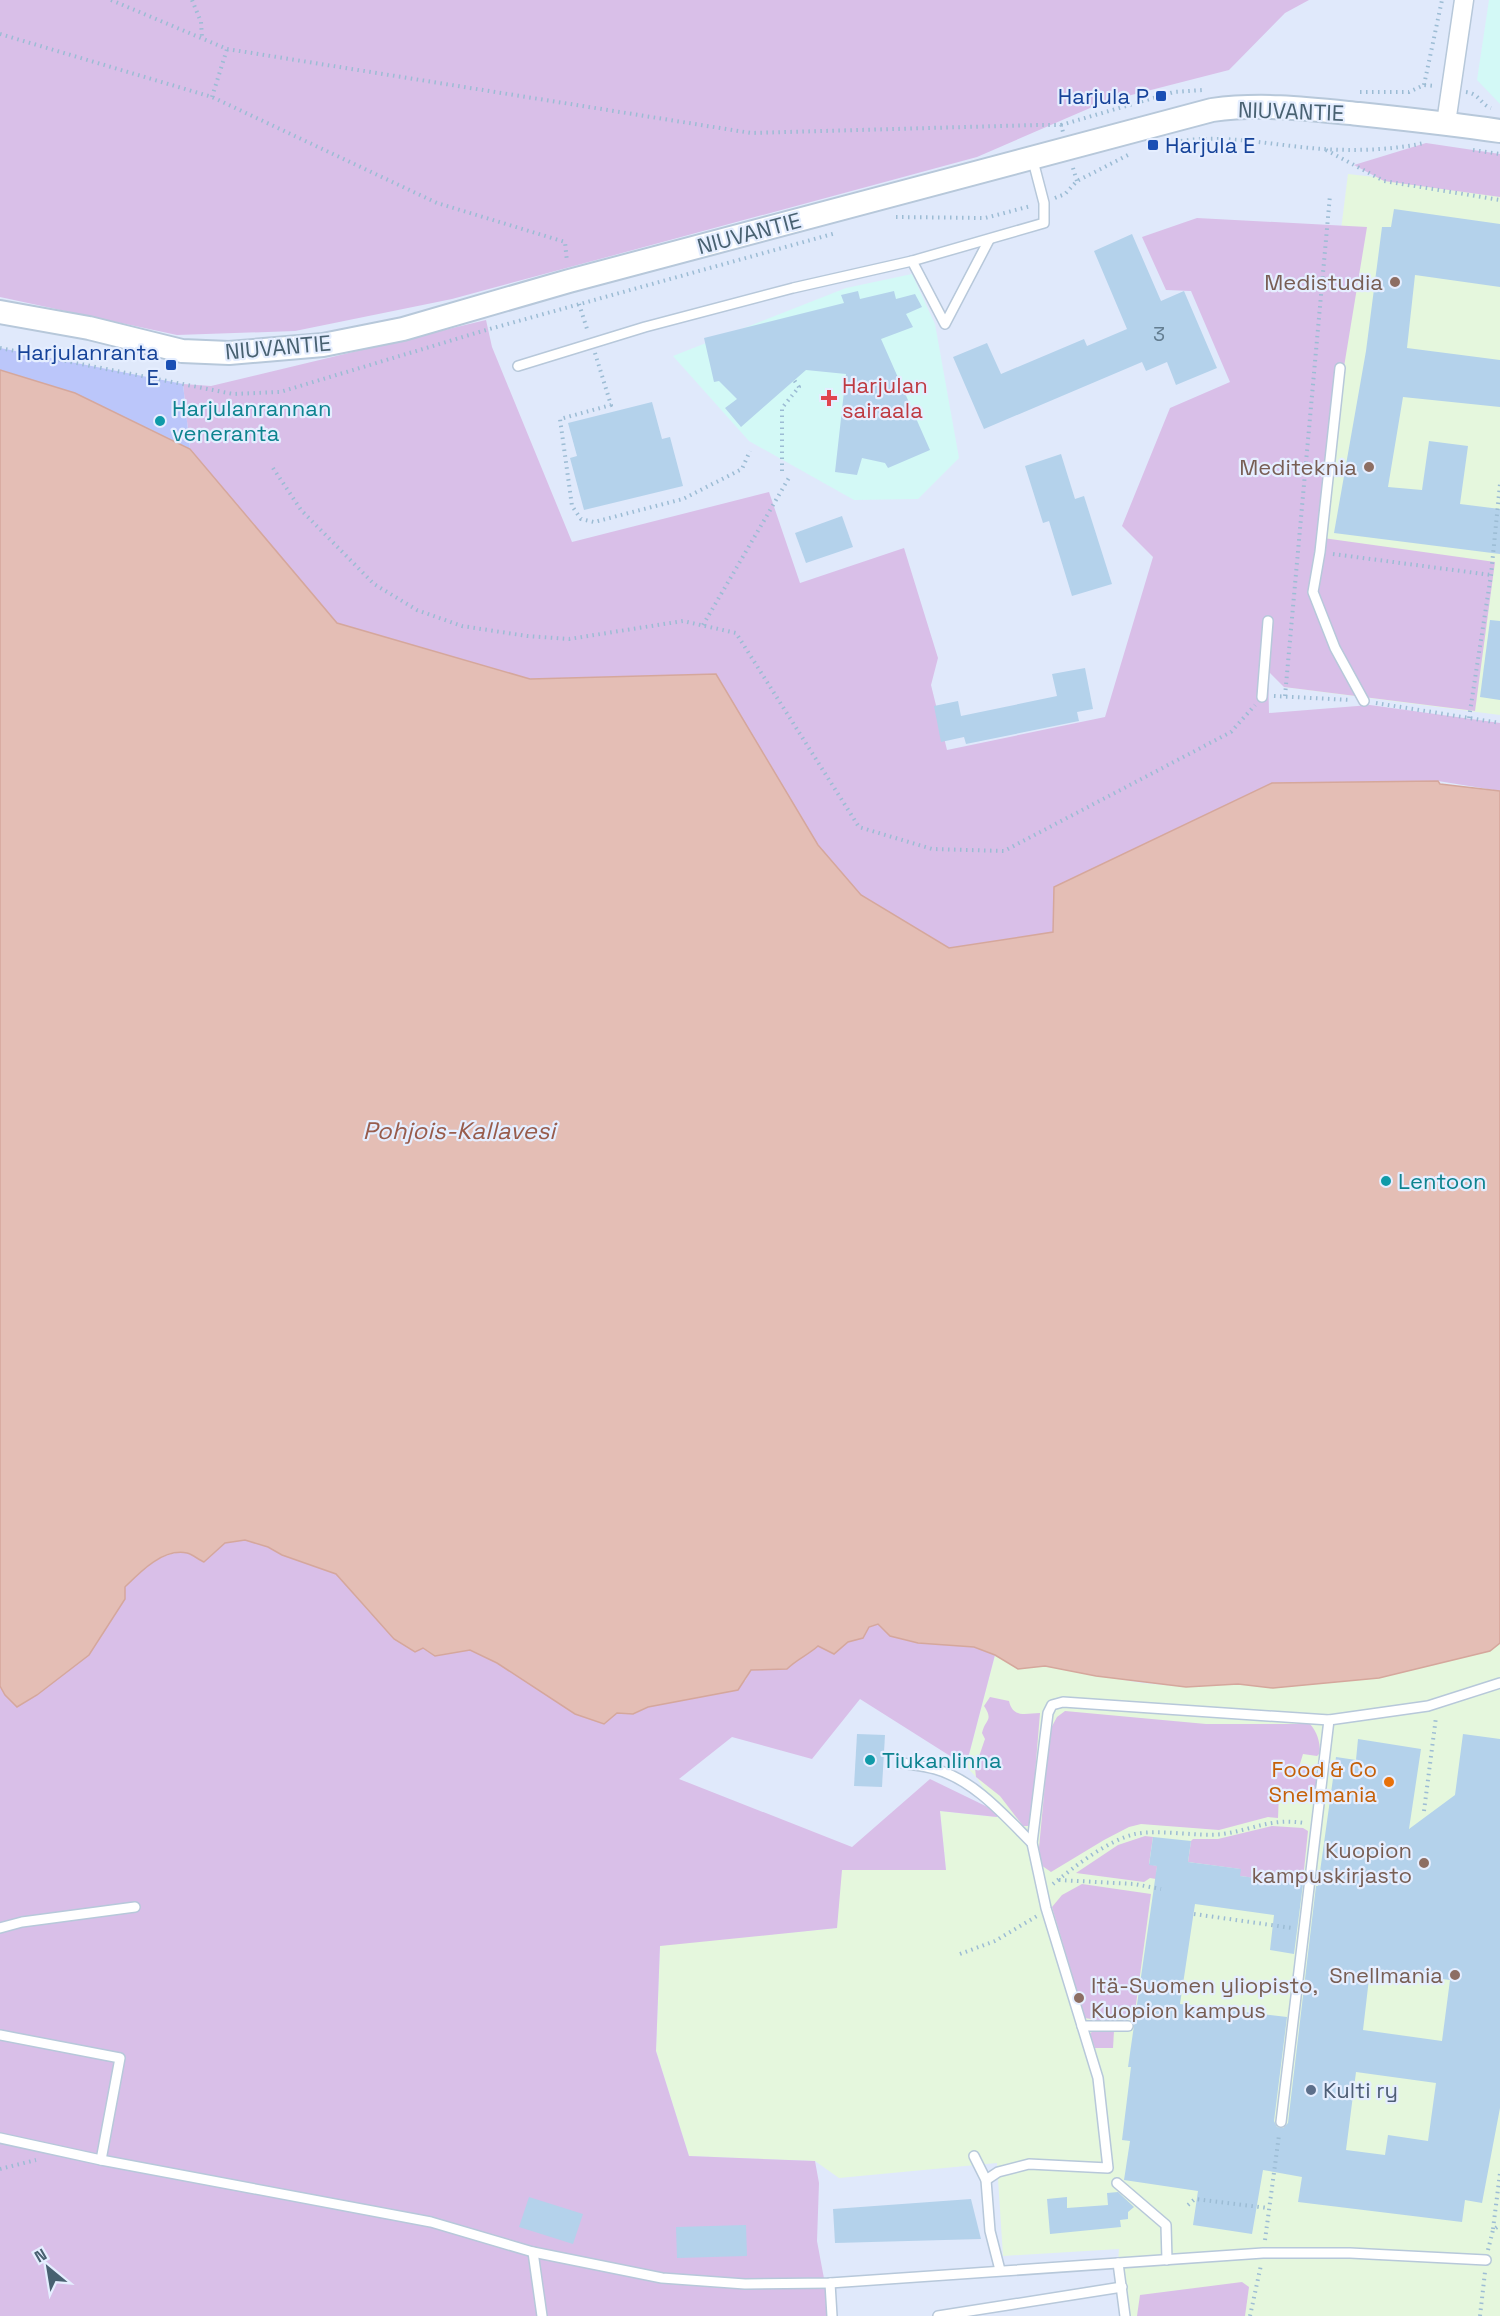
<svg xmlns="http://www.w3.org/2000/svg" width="1500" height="2316" font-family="'Space Grotesk',sans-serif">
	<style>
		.education { fill: #e5f7dd }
		.medical { fill: #d3f9f6 }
		.green { fill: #d9bfe8 }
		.sand { fill: #bbc6fa }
		.water { fill: #e4beb5; stroke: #d5a79c; stroke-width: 1.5 }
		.building { fill: #b4d2eb; fill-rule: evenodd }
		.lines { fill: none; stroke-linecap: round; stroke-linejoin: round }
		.service-casing { stroke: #b7c8da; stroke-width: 12 }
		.minor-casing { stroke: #b7c8da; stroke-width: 21 }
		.tertiary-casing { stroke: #b7c8da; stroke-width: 26 }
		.path { stroke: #9cbcd4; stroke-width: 4; stroke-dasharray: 1.5 4.5; stroke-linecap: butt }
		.service { stroke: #fff; stroke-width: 9 }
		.minor { stroke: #fff; stroke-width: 18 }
		.tertiary { stroke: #fff; stroke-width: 22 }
		.transit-dot { fill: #1a4fb4; stroke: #e5eeff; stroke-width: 2 }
		.education-dot { fill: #8d6e63; stroke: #e5eeff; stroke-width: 2 }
		.health-dot { fill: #e0444e; stroke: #e5eeff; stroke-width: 2 }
		.culture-dot { fill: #0f9aa8; stroke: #e5eeff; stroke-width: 2 }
		.food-dot { fill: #e8710a; stroke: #e5eeff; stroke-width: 2 }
		.service-dot { fill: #5c6f8a; stroke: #e5eeff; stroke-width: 2 }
		.labels { text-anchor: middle; stroke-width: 4.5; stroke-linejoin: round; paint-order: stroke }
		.number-label { font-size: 20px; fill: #637d90 }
		.transit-label { font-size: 22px; fill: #164399; stroke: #e5eeff; text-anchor: end }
		.street-label { font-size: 22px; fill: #486171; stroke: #e5eeff }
		.education-label { font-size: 22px; fill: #785e54; stroke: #e5eeff; text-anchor: end }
		.health-label { font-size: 22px; fill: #be3a42; stroke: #e5eeff; text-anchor: start }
		.culture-label { font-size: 22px; fill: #0d838f; stroke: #e5eeff; text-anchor: start }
		.food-label { font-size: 22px; fill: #c56008; stroke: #e5eeff; text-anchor: end }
		.service-label { font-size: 22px; fill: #4e5e75; stroke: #e5eeff; text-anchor: start }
		.water-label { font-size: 24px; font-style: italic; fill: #985c4c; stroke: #e5eeff }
	</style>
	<rect width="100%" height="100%" fill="#e0e9fb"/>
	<!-- education -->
	<g class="education">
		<path d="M1348,174L1500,191V715L1284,687Z"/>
		<path d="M1500,1643V2316H1125L1118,2263L1119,2249L1003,2256L997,2163L839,2178L815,2161L689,2156L656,2051L660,1945L837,1928L839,1866L946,1870L940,1811L996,1817L1000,1813L976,1777L966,1766L995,1655L1018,1669L1045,1666L1141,1683L1187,1687L1238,1684L1273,1688L1490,1651Z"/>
	</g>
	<!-- medical -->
	<g class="medical">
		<path d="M1489,0H1500V104L1477,80Z"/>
		<path d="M912,274L935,324L959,458L918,499L854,500L749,441L673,356L846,288Z"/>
	</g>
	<!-- green -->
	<g class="green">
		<path d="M0,0H1309L1285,13L1229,70L1104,102L977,157L452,299L295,331L177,335L0,297Z"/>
		<path d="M1426,143L1500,154V197L1384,181L1354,165Z"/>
		<path d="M1197,218L1367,227L1316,537L1495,562L1475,711L1284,687L1268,671L1269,713L1370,705L1500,723V791L1438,781L1272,783L1054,887V932L949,948L861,895L818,845L716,674L530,679L337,623L190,449L183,384L211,386L486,320L492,347L572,542L769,492L800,583L904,548L938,658L931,685L947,750L1105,717L1153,557L1122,526L1170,408L1230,382L1191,291L1166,290L1142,237Z"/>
		<path d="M245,1540L268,1547L282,1555L336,1574L370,1613L435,1656L470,1650L617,1713L633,1714L648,1707L745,1681L751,1670L787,1669C797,1659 808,1655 818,1645L834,1654L848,1642L863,1638L869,1627L878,1624L891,1636L918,1643L974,1647L995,1655L966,1766L860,1699L812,1759L732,1737L679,1779L852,1847L930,1779L1000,1813L997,1817L940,1811L946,1870H842L837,1928L660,1946L656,2051L689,2156L815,2161L819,2183L817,2241L831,2316H0V1686L5,1695L17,1707L37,1695L89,1655L125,1599V1587C140,1572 163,1549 187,1553C192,1554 199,1560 204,1562L225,1543Z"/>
		<path d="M990,1697L1009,1701C1013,1719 1027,1713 1040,1713L1031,1823L1028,1826H1023L1000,1796L976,1777L975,1768L985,1739L982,1733C985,1719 994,1721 984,1706Z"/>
		<path d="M1065,1711L1206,1724H1310C1317,1732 1320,1741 1320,1753L1317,1756L1303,1754L1299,1767H1314L1317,1773L1315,1796L1279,1793L1278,1818L1268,1817L1219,1830L1141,1824L1129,1827L1104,1840L1051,1872L1041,1865L1039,1848L1050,1730L1057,1717Z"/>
		<path d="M1272,1826L1303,1828L1308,1831L1302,1889L1299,1884L1240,1876V1869L1188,1862L1191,1841L1193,1839H1218Z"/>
		<path d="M1145,1836L1153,1837L1149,1864L1157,1866L1156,1879L1150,1878L1144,1882L1076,1873L1118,1845Z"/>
		<path d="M1082,1884L1151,1894L1134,2019L1119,2018L1115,2023L1085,2018L1052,1907L1062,1895Z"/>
		<path d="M1094,2029L1114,2031L1113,2048H1095L1090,2034Z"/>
		<path d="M1242,2282L1249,2287L1245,2316H1137L1140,2295Z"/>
	</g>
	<!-- sand -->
	<path class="sand" d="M0,348L183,384L190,449L75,393L0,370Z"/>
	<!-- water -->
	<path class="water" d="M0,370L75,393L190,449L337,623L530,679L716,674L818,845L861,895L949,948L1053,932L1054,887L1272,783L1438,781L1440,784L1500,791V1643L1490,1651L1379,1678L1273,1688L1238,1684L1186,1687L1096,1676L1045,1666L1018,1669L995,1655L974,1647L918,1643L890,1636L878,1624L869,1627L863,1638L848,1642L834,1654L818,1646C808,1655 797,1659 787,1669L751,1670L738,1690L648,1707L633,1714L617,1713L604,1724L575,1714L497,1663L470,1650L435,1656L423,1648L415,1652L394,1639L336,1574L282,1555L268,1547L245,1540L225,1543L204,1562C199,1560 192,1554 187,1553C163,1548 140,1572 125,1587V1599L89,1655L37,1695L17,1707L5,1695L0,1686Z"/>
	<!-- building -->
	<g class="building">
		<path d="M1394,209L1500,224V287L1415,275L1407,348L1500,360V407L1403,397L1388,487L1422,490L1429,441L1468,446L1460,504L1500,509V554L1334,533L1366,351L1382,227H1391Z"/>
		<path d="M1132,234L1161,301L1184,291L1217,368L1176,385L1167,362L1146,371L1142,362L984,429L953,357L987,343L1001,374L1084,339L1087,346L1127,329L1094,251Z"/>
		<path d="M858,291L860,299L894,291L896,299L915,294L922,307L906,314L913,327L881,339L930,450L888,468L885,463L862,458L857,475L835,472L846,374L806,370L741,427L725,408L737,399L719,381L714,382L704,338L844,303L841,295Z"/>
		<path d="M652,402L662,439L670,437L683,486L584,510L570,458L577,456L568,423Z"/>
		<path d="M1061,454L1075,499L1084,496L1112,584L1072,596L1049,521L1043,523L1025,466Z"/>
		<path d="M842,516L853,547L806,563L795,533Z"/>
		<path d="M1490,620L1500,621V700L1480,697Z"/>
		<path d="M1085,668L1093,709L1077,712L1079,721L966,744L964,737L941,742L934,706L958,701L961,716L1057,696L1052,674Z"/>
		<path d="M857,1734L885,1735L882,1787L854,1786Z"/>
		<path d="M1463,1734L1500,1739V2108L1482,2203L1465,2200L1462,2222L1298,2202L1302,2177L1263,2170L1252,2234L1193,2225L1198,2191L1124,2180L1130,2141L1122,2140L1131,2067H1128L1157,1866L1149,1865L1153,1837L1191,1841L1188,1862L1241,1869L1240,1876L1303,1884L1294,1954L1270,1950L1274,1915L1195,1904L1180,2004L1287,2017L1274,2121L1277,2127L1283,2128L1288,2123L1316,1886H1318L1336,1757L1356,1760L1358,1739L1421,1749L1409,1829L1455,1795ZM1370,1970L1450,1980L1442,2041L1363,2030ZM1356,2072L1436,2083L1428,2141L1388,2135L1385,2155L1346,2150Z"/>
		<path d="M1118,2192L1134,2207L1128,2212V2219L1120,2220L1121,2227L1050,2234L1047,2199L1067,2197V2208L1108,2205L1107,2193Z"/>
		<path d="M529,2197L583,2214L573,2244L519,2227Z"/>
		<path d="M971,2199L981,2239L835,2243L833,2209Z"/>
		<path d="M746,2225L747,2256L677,2258L676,2227Z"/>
	</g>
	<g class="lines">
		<!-- service casing -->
		<g class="service-casing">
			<g id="service">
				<path d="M912,261L945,324L989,240"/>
				<path d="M518,366L645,327L793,288L912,261L1044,223V203L1032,157"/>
				<path d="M1340,368L1320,552L1313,592L1335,648L1364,701"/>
				<path d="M1262,697L1268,621"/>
				<path d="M902,1763C913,1765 924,1766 935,1769C974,1780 1004,1815 1032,1843"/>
				<path d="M0,1928L22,1922L135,1907"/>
				<path d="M1082,2026H1128"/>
				<path d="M0,2035L120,2058L101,2160"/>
				<path d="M1281,2122L1329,1720"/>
				<path d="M0,2138L101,2160L431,2222L533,2252L662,2278L745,2284L830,2283L1263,2253H1350L1486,2260"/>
				<path d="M974,2156L986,2180L990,2231L1000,2270"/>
				<path d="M986,2180L998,2172L1029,2164L1108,2168L1098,2078L1046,1908L1032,1843L1048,1713L1052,1705L1063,1702L1329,1720L1428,1706L1500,1683"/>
				<path d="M1117,2183L1166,2225L1167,2260"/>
				<path d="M533,2252L542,2316"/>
				<path d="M1118,2263L1125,2316"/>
				<path d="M830,2283L832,2316"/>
				<path d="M938,2316L1122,2287"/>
			</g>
		</g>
		<!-- minor casing -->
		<g class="minor-casing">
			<path id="minor" d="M1446,123L1464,0"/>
		</g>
		<!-- tertiary casing -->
		<g class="tertiary-casing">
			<path id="tertiary" d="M0,312L89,328L182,351L229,353L323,345L403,329L569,281L1212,110C1262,103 1310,109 1359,114C1406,119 1453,124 1500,131"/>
		</g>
		<!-- path -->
		<g class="path">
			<path d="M111,0L227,49L751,133L1037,125H1061L1063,132"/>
			<path d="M192,0L201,22L202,38"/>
			<path d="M0,34L212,97L437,203L565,242L567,262"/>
			<path d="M1424,85L1442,0"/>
			<path d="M1360,92H1409L1424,85L1435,86"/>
			<path d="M1466,92C1480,94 1480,104 1491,108"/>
			<path d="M212,97L227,49"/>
			<path d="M1061,125L1174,92L1203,90"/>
			<path d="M1181,141C1228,134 1276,146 1323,149C1356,151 1392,150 1424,143"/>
			<path d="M1326,150L1384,181L1500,200"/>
			<path d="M1473,150L1500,154"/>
			<path d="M1073,168L1077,181"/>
			<path d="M1055,198L1065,194L1077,181L1128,155"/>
			<path d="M896,217L985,218L1031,206"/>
			<path d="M579,304L588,332"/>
			<path d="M0,348L233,394L280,392L486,330L836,233"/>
			<path d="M595,353L611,405L560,419L572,506L581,519L594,522L683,499L742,469L750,451"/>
			<path d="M273,468L301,510L374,584L417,610L462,626L527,636L569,639L683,621L736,633L859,827L932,849L1004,851L1231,732L1255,705"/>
			<path d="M782,471V408L799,387L794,380"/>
			<path d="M1333,554L1491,575"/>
			<path d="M703,625L790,476"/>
			<path d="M1274,696L1350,700"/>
			<path d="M1285,696L1330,195"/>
			<path d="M1376,703L1500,723"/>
			<path d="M1469,718L1491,575L1500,484"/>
			<path d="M1424,1811L1436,1717"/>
			<path d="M1059,1880L1134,1884L1161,1889"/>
			<path d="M1053,1884C1074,1867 1108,1840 1135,1834C1161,1829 1197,1837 1223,1834C1255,1829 1270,1818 1305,1823"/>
			<path d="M1194,1914L1292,1928"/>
			<path d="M960,1954L995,1941L1037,1916"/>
			<path d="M0,2169L36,2160"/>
			<path d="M1188,2205L1195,2199L1268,2208"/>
			<path d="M1493,2229L1500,2173"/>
			<path d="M1265,2240L1279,2135"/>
			<path d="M1488,2250L1493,2230L1500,2225"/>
			<path d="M1250,2316L1261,2265"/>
			<path d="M1480,2316L1485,2272"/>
		</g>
		<!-- service -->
		<use href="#service" class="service"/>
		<!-- minor -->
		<use href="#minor" class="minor"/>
		<!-- tertiary -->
		<use href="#tertiary" class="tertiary"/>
	</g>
	<!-- markers -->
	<g class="transit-dot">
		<rect x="1155" y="90" width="12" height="12" rx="3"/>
		<rect x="1147" y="139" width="12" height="12" rx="3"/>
		<rect x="165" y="359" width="12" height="12" rx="3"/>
	</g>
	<g class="education-dot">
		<circle cx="1395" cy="282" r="6"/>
		<circle cx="1369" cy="467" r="6"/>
		<circle cx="1424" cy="1863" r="6"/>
		<circle cx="1455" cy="1975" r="6"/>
		<circle cx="1079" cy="1998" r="6"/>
	</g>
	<path class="health-dot" d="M826 389h6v6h6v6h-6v6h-6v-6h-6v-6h6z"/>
	<g class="culture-dot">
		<circle cx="160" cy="421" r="6"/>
		<circle cx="1386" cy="1181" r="6"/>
		<circle cx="870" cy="1760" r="6"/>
	</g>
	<circle class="food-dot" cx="1389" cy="1782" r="6"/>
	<circle class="service-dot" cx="1311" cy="2090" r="6"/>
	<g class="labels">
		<!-- number labels -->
		<g class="number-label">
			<text x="1159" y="341">3</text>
		</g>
		<!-- transit labels -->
		<g class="transit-label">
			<text x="1149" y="104">Harjula P</text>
			<text x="1165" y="153" text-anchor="start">Harjula E</text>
			<text x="159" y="360">Harjulanranta<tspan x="159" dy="25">E</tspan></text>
		</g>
		<!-- street labels -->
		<g class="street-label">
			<text transform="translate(1291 111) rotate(2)" y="8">NIUVANTIE</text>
			<text transform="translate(749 233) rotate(-15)" y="8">NIUVANTIE</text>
			<text transform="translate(278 347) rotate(-5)" y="8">NIUVANTIE</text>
		</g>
		<!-- education labels -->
		<g class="education-label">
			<text x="1383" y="290">Medistudia</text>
			<text x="1357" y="475">Mediteknia</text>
			<text x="1412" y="1858">Kuopion<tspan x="1412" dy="25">kampuskirjasto</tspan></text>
			<text x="1443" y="1983">Snellmania</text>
			<text x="1091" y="1993" text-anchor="start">Itä-Suomen yliopisto,<tspan x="1091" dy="25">Kuopion kampus</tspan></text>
		</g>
		<!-- health labels -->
		<g class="health-label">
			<text x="842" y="393">Harjulan<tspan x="842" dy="25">sairaala</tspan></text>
		</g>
		<!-- culture labels -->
		<g class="culture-label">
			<text x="172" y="416">Harjulanrannan<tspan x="172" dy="25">veneranta</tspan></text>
			<text x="1398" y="1189">Lentoon</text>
			<text x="882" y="1768">Tiukanlinna</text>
		</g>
		<!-- food labels -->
		<g class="food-label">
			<text x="1377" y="1777">Food &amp; Co<tspan x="1377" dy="25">Snelmania</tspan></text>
		</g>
		<!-- service labels -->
		<g class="service-label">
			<text x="1323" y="2098">Kulti ry</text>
		</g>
		<!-- water labels -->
		<g class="water-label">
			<text x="459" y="1139">Pohjois-Kallavesi</text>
		</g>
	</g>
	<!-- north arrow -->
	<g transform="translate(48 2268) rotate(330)" stroke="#e5eeff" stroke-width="4.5" paint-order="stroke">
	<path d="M0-4.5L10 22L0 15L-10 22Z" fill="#486171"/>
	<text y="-9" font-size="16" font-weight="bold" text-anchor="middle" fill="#486171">N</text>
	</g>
</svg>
